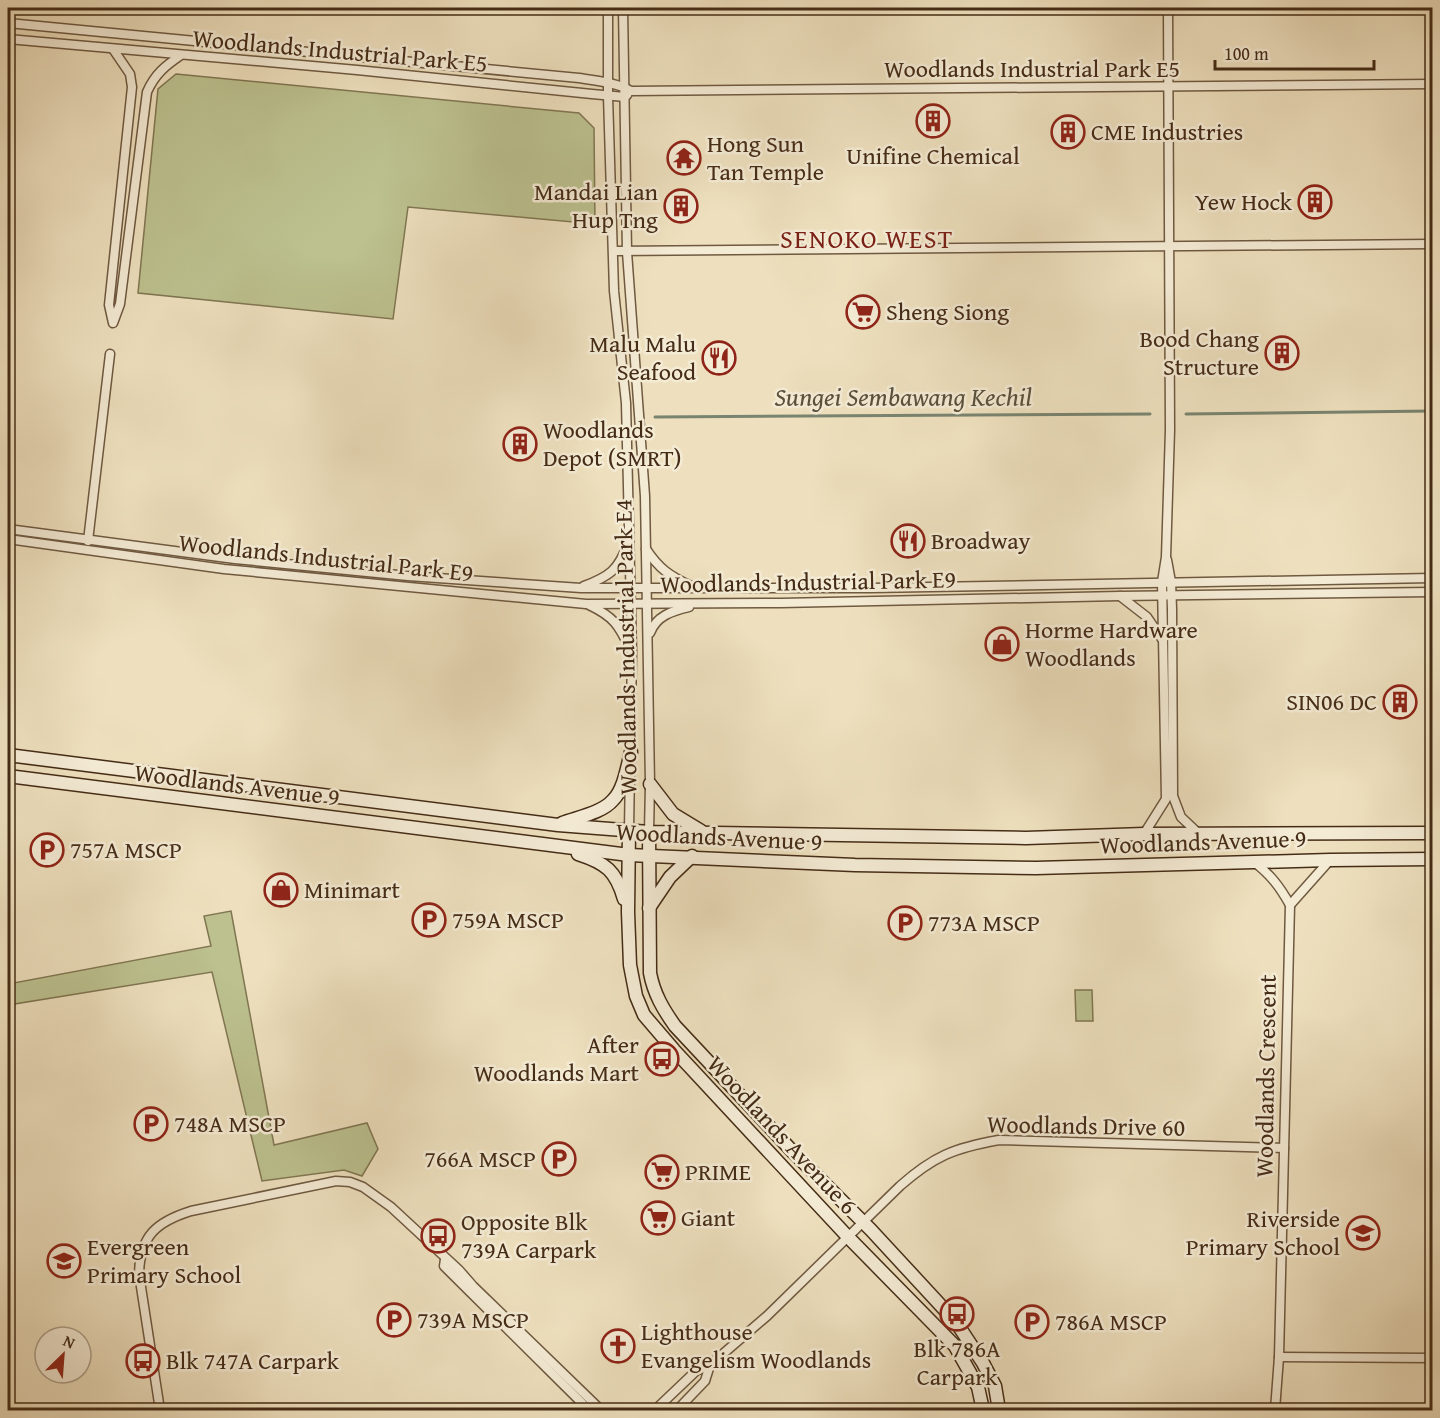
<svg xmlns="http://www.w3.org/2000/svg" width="1440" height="1418" font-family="'Gentium Book Plus',serif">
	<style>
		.green { fill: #bcc18f; stroke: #807652; stroke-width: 1.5 }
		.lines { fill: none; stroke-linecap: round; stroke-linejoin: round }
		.stream { stroke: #798470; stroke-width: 3 }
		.street-casing { stroke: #6f5940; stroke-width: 11 }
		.secondary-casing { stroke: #452c16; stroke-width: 15 }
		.street { stroke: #f4ebd5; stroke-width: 8 }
		.secondary { stroke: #f4ebd5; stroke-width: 12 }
		.labels { text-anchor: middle; stroke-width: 5; stroke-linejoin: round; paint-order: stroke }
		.street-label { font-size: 24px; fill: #452c16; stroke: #f4ebd5 }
		.poi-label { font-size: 24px; fill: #452c16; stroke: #f4ebd5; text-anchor: start }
		.neighbourhood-label { font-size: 26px; letter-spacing: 1.5px; fill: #7a1f14; stroke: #f4ebd5 }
		.water-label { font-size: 26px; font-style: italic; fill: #5a503c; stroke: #f4ebd5 }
	</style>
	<rect width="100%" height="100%" fill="#eee0be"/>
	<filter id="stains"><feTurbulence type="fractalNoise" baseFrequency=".00333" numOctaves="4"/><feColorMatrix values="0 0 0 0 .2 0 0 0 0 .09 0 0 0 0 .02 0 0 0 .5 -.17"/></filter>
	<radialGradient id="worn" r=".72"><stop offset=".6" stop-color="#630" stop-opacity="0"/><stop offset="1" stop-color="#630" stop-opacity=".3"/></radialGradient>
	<!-- green -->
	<g class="green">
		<path d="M176,74L579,113L594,128L595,224L408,207L393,319L138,293L158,89Z"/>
		<path d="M231,911L274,1145L367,1123L378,1149L362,1176L344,1170L262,1181L212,972L8,1005V984L211,946L204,916Z"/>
		<path d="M1075,990H1092L1093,1021H1076Z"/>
	</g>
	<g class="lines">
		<!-- stream -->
		<g class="stream">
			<path d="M1186,414L1432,411"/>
			<path d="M655,417L1150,414"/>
		</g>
		<!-- street casing -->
		<g class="street-casing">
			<g id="street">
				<path d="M608,8V96L614,291L626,403L632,652L629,830"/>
				<path d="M623,8L627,252L645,496L650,784L649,832"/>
				<path d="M8,23L579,78C596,81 616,82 631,91L1432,84"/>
				<path d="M8,39L357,70L592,94L625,97L627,95"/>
				<path d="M113,49L130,74L132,87L109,305L113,323L120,304L147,92C155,74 165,66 181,55"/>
				<path d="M614,251L1432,244"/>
				<path d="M8,529L235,559L408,576L581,588H871L1432,578"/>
				<path d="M8,539L224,569L586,604L781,603L1120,596L1432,592"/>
				<path d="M88,541L110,354"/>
				<path d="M646,549C659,569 670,576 691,586"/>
				<path d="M1167,560L1171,582L1172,609L1173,796L1181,817L1199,834"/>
				<path d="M584,586C608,577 619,570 627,545"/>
				<path d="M1120,596L1147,617L1162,639"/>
				<path d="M589,605C614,617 619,625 630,649"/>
				<path d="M650,633C656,616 672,611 689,607"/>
				<path d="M1144,834L1166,799L1162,582L1166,557L1170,430L1168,8"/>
				<path d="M1254,862C1271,875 1280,887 1290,905L1279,1357L1275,1410"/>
				<path d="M1290,905L1330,860"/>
				<path d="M445,1259L444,1266L447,1269L589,1410"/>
				<path d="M1279,1357L1432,1358"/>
				<path d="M160,1410L139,1274C140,1236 156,1222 191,1211L336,1181L350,1182L363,1187L391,1207L459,1270L473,1286L601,1410"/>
				<path d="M655,1410L696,1371L710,1365L767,1316L900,1186C934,1156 954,1148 999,1140L1284,1148"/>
				<path d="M677,1410L705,1381L710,1365"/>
			</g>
		</g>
		<!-- secondary casing -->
		<g class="secondary-casing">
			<g id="secondary">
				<path d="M8,755L558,825L649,832L1026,838L1144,834L1432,833"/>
				<path d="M8,776L629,855L855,865L1036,868L1330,860L1432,859"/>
				<path d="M650,784L673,814L701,831"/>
				<path d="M562,823C578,817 602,813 613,800C624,789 627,767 631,752"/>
				<path d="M629,830L628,912L630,965L636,996L644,1015L674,1050L848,1237L955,1346L978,1387L983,1410"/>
				<path d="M649,832L650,973C654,994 663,1009 675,1026L793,1152L871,1230L956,1322L983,1363L995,1386L999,1410"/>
				<path d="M578,854C606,863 616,871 624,899"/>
				<path d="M649,908L670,877L692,856"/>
			</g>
		</g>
		<!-- street -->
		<use href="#street" class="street"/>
		<!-- secondary -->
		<use href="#secondary" class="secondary"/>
	</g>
	<!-- icons -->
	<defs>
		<g id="building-ring" transform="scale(1.725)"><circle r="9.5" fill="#f4ebd5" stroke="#8f2418" stroke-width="1.5"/><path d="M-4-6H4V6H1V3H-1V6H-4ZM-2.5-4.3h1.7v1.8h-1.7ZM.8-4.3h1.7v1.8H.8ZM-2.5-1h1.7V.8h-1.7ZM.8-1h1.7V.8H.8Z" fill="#8f2418"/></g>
		<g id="temple-ring" transform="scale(1.725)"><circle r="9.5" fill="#f4ebd5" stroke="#8f2418" stroke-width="1.5"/><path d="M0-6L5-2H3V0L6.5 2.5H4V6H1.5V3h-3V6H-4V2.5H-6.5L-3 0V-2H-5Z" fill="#8f2418"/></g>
		<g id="supermarket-ring" transform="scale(1.725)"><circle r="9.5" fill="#f4ebd5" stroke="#8f2418" stroke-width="1.5"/><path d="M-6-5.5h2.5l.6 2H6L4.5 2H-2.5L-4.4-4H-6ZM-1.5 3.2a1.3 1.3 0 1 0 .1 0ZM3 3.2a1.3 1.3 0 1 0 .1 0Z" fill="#8f2418"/></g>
		<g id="restaurant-ring" transform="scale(1.725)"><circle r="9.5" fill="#f4ebd5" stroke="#8f2418" stroke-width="1.5"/><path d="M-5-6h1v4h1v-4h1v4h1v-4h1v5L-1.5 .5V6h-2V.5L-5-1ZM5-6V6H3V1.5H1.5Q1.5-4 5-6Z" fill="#8f2418"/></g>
		<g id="shop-ring" transform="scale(1.725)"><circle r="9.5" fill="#f4ebd5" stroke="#8f2418" stroke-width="1.5"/><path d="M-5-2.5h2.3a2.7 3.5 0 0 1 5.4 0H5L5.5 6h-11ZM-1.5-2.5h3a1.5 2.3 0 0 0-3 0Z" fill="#8f2418"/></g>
		<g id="parking-ring" transform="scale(1.725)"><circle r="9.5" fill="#f4ebd5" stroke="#8f2418" stroke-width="1.5"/><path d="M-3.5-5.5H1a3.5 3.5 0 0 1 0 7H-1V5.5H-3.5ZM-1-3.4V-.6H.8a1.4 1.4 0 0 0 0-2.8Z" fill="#8f2418"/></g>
		<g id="bus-ring" transform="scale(1.725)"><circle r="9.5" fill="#f4ebd5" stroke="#8f2418" stroke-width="1.5"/><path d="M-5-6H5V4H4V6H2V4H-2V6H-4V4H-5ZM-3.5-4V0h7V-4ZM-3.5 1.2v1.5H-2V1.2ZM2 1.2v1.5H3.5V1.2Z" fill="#8f2418"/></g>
		<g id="school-ring" transform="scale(1.725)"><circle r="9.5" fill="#f4ebd5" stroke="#8f2418" stroke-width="1.5"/><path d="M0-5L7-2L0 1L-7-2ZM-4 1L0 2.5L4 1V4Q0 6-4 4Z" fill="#8f2418"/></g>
		<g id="church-ring" transform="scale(1.725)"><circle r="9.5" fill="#f4ebd5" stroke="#8f2418" stroke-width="1.5"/><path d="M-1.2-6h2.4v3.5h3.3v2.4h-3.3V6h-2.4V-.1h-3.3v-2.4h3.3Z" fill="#8f2418"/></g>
	</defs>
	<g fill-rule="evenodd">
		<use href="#building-ring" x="933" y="121"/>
		<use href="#building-ring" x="1068" y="132"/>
		<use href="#temple-ring" x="684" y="158"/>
		<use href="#building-ring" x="1315" y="202"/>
		<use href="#building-ring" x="681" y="206"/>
		<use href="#supermarket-ring" x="863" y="312"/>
		<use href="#building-ring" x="1282" y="353"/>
		<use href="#restaurant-ring" x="719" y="358"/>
		<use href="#building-ring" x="520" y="444"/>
		<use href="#restaurant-ring" x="908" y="541"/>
		<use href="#shop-ring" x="1002" y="644"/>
		<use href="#building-ring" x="1400" y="702"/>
		<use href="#parking-ring" x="47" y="850"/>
		<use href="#shop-ring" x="281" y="890"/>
		<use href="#parking-ring" x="429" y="920"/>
		<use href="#parking-ring" x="905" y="923"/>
		<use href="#bus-ring" x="662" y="1059"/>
		<use href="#parking-ring" x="151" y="1124"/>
		<use href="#parking-ring" x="559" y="1159"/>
		<use href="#supermarket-ring" x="662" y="1172"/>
		<use href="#supermarket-ring" x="658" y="1218"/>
		<use href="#school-ring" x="1363" y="1233"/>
		<use href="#bus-ring" x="438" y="1236"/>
		<use href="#school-ring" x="64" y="1261"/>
		<use href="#bus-ring" x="957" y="1314"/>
		<use href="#parking-ring" x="394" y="1320"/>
		<use href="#parking-ring" x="1032" y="1322"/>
		<use href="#church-ring" x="618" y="1346"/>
		<use href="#bus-ring" x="143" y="1361"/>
	</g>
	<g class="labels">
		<!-- street labels -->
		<g class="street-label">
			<text transform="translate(340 51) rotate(5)" y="8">Woodlands Industrial Park E5</text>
			<text x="1032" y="77">Woodlands Industrial Park E5</text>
			<text transform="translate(326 558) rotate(6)" y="8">Woodlands Industrial Park E9</text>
			<text transform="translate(808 582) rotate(-1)" y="8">Woodlands Industrial Park E9</text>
			<text transform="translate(626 647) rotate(-91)" y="8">Woodlands Industrial Park E4</text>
			<text transform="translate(237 785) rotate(7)" y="8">Woodlands Avenue 9</text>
			<text transform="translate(719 837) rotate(3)" y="8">Woodlands Avenue 9</text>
			<text transform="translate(1203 842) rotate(-2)" y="8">Woodlands Avenue 9</text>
			<text transform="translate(1266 1076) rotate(-89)" y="8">Woodlands Crescent</text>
			<text transform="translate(1086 1126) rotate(1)" y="8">Woodlands Drive 60</text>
			<text transform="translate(782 1135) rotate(47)" y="8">Woodlands Avenue 6</text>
		</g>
		<!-- poi labels -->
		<g class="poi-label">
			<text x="1091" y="140">CME Industries</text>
			<text x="707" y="152">Hong Sun<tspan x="707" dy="28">Tan Temple</tspan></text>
			<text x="933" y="164" text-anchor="middle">Unifine Chemical</text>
			<text x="658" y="200" text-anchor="end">Mandai Lian<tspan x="658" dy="28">Hup Tng</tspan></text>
			<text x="1292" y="210" text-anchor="end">Yew Hock</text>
			<text x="886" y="320">Sheng Siong</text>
			<text x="1259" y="347" text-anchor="end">Bood Chang<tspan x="1259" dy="28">Structure</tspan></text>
			<text x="696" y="352" text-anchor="end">Malu Malu<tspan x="696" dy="28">Seafood</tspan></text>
			<text x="543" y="438">Woodlands<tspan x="543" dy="28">Depot (SMRT)</tspan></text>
			<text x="931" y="549">Broadway</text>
			<text x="1025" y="638">Horme Hardware<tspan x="1025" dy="28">Woodlands</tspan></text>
			<text x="1377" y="710" text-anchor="end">SIN06 DC</text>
			<text x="70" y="858">757A MSCP</text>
			<text x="304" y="898">Minimart</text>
			<text x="452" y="928">759A MSCP</text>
			<text x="928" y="931">773A MSCP</text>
			<text x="639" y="1053" text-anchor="end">After<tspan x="639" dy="28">Woodlands Mart</tspan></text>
			<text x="174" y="1132">748A MSCP</text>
			<text x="536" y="1167" text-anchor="end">766A MSCP</text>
			<text x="685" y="1180">PRIME</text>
			<text x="681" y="1226">Giant</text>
			<text x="1340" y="1227" text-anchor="end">Riverside<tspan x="1340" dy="28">Primary School</tspan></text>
			<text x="461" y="1230">Opposite Blk<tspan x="461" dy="28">739A Carpark</tspan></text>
			<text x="87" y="1255">Evergreen<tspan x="87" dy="28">Primary School</tspan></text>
			<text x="417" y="1328">739A MSCP</text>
			<text x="1055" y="1330">786A MSCP</text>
			<text x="641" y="1340">Lighthouse<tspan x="641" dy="28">Evangelism Woodlands</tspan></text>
			<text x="957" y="1357" text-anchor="middle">Blk 786A<tspan x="957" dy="28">Carpark</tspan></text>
			<text x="166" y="1369">Blk 747A Carpark</text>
		</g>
		<!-- neighbourhood labels -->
		<g class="neighbourhood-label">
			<text x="867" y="248">SENOKO WEST</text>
		</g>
		<!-- water labels -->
		<g class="water-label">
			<text x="903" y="406">Sungei Sembawang Kechil</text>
		</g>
	</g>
	<!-- margin -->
	<rect width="1440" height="1418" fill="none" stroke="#eee0be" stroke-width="30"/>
	<rect x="9" y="9" width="1422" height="1400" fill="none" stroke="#452c16" stroke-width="3"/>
	<rect x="15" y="15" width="1410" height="1388" fill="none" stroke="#452c16" stroke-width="1.5"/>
	<!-- north arrow -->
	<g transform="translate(63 1355) rotate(25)"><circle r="28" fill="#f4ebd5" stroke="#ae9f89" stroke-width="1.5"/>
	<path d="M0-4.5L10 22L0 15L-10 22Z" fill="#8f2418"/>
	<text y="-9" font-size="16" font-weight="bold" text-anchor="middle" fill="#452c16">N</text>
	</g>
	<!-- scale -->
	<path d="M1215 60v9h159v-9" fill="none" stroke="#452c16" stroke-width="3"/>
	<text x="1224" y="60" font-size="18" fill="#452c16" stroke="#f4ebd5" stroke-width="4.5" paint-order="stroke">100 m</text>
	<rect width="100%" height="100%" filter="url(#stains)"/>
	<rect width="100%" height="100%" fill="url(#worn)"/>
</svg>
